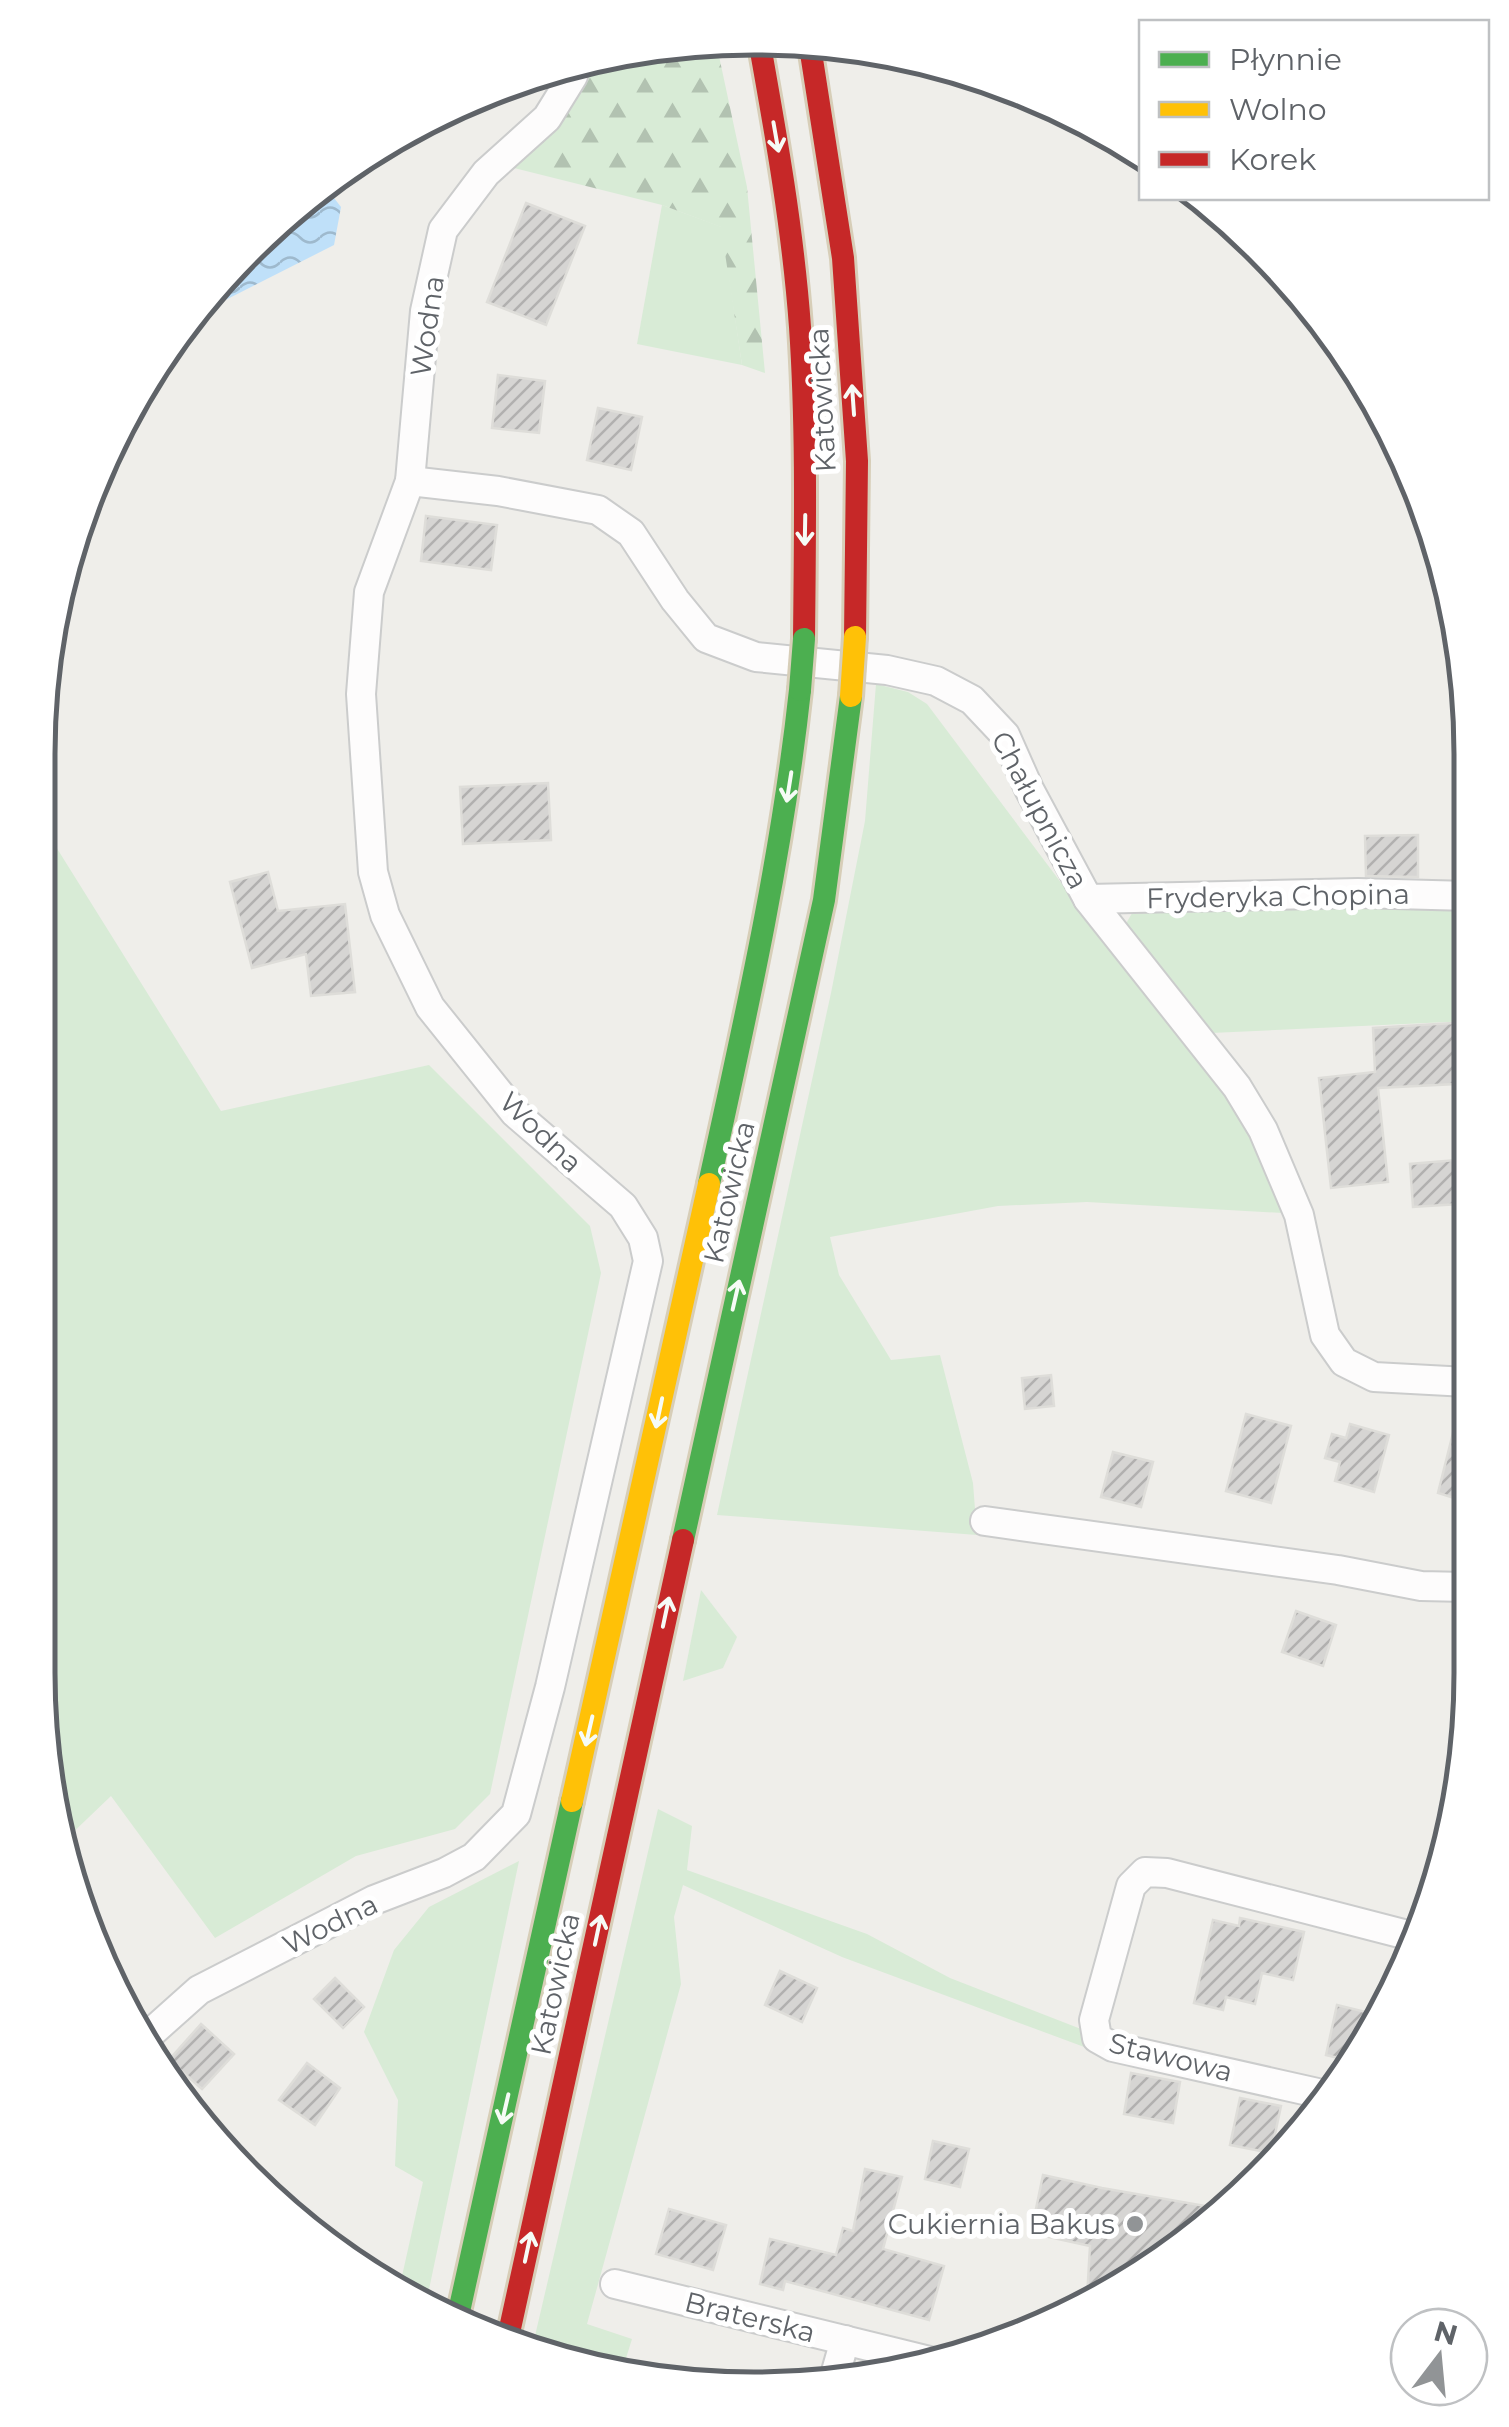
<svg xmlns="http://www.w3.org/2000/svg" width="1509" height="2427" font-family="Montserrat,sans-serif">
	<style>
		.green { fill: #d8ebd6 }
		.forest { fill: url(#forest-firs) }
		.water { fill: url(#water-waves) }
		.building { fill: url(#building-hatch); stroke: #deddd9; stroke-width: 2.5 }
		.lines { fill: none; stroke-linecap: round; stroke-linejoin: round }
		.street-casing { stroke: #cbcccc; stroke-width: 32 }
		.fast-casing { stroke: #d7ceb8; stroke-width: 28 }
		.slow-casing { stroke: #d7ceb8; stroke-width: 28 }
		.jam-casing { stroke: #d7ceb8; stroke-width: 28 }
		.street { stroke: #fdfcfc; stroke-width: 28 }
		.fast { stroke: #4caf50; stroke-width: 22 }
		.slow { stroke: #ffc107; stroke-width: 22 }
		.jam { stroke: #c62828; stroke-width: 22 }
		.fast-bridge-casing { stroke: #d7ceb8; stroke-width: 28; stroke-linecap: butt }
		.slow-bridge-casing { stroke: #d7ceb8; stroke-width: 28; stroke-linecap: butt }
		.fast-bridge { stroke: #4caf50; stroke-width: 22 }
		.slow-bridge { stroke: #ffc107; stroke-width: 22 }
		.oneway { stroke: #f6fbf6 }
		.poi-dot { fill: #919496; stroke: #fff; stroke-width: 4 }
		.labels { text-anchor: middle; stroke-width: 10; stroke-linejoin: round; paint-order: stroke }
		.street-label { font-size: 28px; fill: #5f6368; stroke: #fff }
		.poi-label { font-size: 28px; fill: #5f6368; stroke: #fff; text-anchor: end }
		.rim { fill: none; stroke: #5f6368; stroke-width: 5 }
	</style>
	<defs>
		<pattern id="forest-firs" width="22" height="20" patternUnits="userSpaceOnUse" patternTransform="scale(2.5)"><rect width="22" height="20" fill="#d8ebd6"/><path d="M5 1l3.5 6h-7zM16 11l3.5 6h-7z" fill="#b2c2b1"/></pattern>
		<pattern id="water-waves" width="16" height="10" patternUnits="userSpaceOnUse" patternTransform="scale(2.5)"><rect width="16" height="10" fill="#bfe0f9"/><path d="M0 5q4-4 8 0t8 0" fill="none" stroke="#9eb9cd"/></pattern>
		<pattern id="building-hatch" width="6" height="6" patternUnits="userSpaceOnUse" patternTransform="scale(2.5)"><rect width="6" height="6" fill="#d6d5d3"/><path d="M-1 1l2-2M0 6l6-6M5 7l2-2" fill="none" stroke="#b1b0af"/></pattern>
	</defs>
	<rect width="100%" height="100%" fill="#efeeea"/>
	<!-- green -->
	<g class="green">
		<path d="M662,205L722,227L742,365L637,344Z"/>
		<path d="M876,684L908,692L927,704L1077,904L1227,1089L1252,1129L1283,1213L1087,1202L998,1206L830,1237L839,1275L891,1360L940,1355L973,1483L977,1535L717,1515L831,993L865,821Z"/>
		<path d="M43,826L221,1111L429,1065L590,1226L601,1273L490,1794L455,1829L356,1856L215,1938L111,1796L65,1840L38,1672Z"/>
		<path d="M1469,904V1021L1211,1033L1124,927L1135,908Z"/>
		<path d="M701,1590L737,1637L723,1668L683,1681Z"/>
		<path d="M658,1809L692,1826L687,1870L867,1934L950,1978L1081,2029L1095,2051L842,1957L683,1885L674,1917L681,1984L587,2324L632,2339L622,2371L531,2353Z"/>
		<path d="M519,1861L427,2299L400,2285L423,2182L395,2166L398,2100L364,2032L394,1950L429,1907Z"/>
	</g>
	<!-- forest -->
	<path class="forest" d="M716,42L747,187L765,373L742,365L721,227L662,205L514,168C544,139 588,109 582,62L661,44Z"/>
	<!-- water -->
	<path class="water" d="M324,185L341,207L334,245L184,321L282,215Z"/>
	<!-- building -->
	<g class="building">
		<path d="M526,203L585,226L546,325L487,302Z"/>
		<path d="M498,375L545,381L539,433L492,428Z"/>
		<path d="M598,408L642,417L631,470L587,460Z"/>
		<path d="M426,516L497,525L491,570L421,561Z"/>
		<path d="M548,783L551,840L463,844L460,787Z"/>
		<path d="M1418,835V877L1366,876L1365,836Z"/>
		<path d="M268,872L278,911L345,904L355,992L311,996L306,954L252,968L230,882Z"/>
		<path d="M1469,1022L1468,1060L1455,1061L1456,1084L1378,1088L1388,1182L1331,1188L1319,1078L1375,1072L1373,1028Z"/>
		<path d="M1456,1160L1459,1204L1413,1207L1410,1164Z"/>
		<path d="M1051,1375L1054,1406L1025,1409L1022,1378Z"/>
		<path d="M1458,1413L1467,1414V1502L1438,1493Z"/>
		<path d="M1246,1414L1291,1426L1271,1503L1226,1491Z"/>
		<path d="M1350,1424L1389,1435L1374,1492L1335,1481L1340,1462L1325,1458L1332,1434L1346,1438Z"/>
		<path d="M1113,1452L1153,1462L1141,1507L1101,1497Z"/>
		<path d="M1296,1611L1336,1625L1323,1666L1282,1652Z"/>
		<path d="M1240,1918L1304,1932L1293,1980L1262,1973L1255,2004L1226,1997L1223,2010L1194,2003L1213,1920L1239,1926Z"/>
		<path d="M780,1971L817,1988L802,2022L765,2005Z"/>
		<path d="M335,1978L364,2007L343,2028L314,1999Z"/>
		<path d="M1337,2005L1378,2015L1351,2061L1326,2055Z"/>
		<path d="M201,2024L234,2054L202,2089L169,2060Z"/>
		<path d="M307,2063L340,2088L315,2125L279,2100Z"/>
		<path d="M1131,2073L1180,2082L1173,2123L1124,2114Z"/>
		<path d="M1240,2098L1281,2106L1271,2153L1230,2145Z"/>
		<path d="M933,2141L969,2149L960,2187L925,2179Z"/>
		<path d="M865,2169L902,2177L883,2249L944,2266L929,2320L785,2281L783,2290L760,2284L770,2239L836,2255L843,2228L853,2231Z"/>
		<path d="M1043,2175L1102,2188L1217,2208L1153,2268L1087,2298L1090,2246L1031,2233Z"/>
		<path d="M669,2209L726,2225L713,2270L656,2254Z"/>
	</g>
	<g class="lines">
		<!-- street casing -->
		<g class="street-casing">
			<g id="street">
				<path d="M410,481L498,491L598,510L631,533L675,600L706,638L756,657L887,670L936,681L972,700L1005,735L1029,789L1088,899L1237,1087L1263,1130L1299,1215L1325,1335L1344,1362L1374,1377L1467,1382"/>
				<path d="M1088,899L1358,893L1469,896"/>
				<path d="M985,1521L1338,1570L1421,1586L1466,1587"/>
				<path d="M143,2040L199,1990L374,1900L444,1873L474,1857L516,1814L550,1687L648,1261L643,1238L623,1206L515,1113L430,1007L385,915L373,872L361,694L369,592L410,481L425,311L443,230L486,173L547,118L573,76L571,65"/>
				<path d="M1331,2096L1113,2047L1097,2038L1094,2020L1131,1886L1145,1872L1167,1873L1419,1938"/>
				<path d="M615,2284L942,2364"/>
				<path d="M835,2375L845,2340"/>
			</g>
		</g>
		<!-- fast casing -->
		<g class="fast-casing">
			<g id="fast">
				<path d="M709,1184C745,1020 782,857 800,690"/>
				<path d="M683,1540L824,900L851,696"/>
				<path d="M458,2316L572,1801"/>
			</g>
		</g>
		<!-- slow casing -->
		<g class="slow-casing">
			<path id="slow" d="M572,1801L709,1184"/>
		</g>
		<!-- jam casing -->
		<g class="jam-casing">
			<g id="jam">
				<path d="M759,40C776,135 793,230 800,327C807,430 805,535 804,639"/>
				<path d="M809,40L843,258L857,461L855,637"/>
				<path d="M507,2342L683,1540"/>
			</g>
		</g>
		<!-- street -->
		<use href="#street" class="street"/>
		<!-- fast -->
		<use href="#fast" class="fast"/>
		<!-- slow -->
		<use href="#slow" class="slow"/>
		<!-- jam -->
		<use href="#jam" class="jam"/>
		<!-- fast-bridge casing -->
		<g class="fast-bridge-casing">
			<path id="fast-bridge" d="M800,690L804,639"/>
		</g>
		<!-- slow-bridge casing -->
		<g class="slow-bridge-casing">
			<path id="slow-bridge" d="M851,696L855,637"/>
		</g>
		<!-- fast-bridge -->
		<use href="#fast-bridge" class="fast-bridge"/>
		<!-- slow-bridge -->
		<use href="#slow-bridge" class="slow-bridge"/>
	</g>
	<!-- one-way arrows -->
	<defs><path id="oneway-shaft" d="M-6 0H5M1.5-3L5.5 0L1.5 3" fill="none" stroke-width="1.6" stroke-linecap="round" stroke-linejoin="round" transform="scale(2.5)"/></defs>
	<g class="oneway">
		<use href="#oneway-shaft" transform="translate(776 137) rotate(80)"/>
		<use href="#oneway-shaft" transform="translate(853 400) rotate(-94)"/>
		<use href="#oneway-shaft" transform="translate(805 530) rotate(91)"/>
		<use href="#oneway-shaft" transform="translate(789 787) rotate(99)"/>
		<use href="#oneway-shaft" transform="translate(736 1295) rotate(-77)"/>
		<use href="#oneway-shaft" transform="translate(659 1413) rotate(102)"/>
		<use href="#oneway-shaft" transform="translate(666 1612) rotate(-78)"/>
		<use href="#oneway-shaft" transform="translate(589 1731) rotate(103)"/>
		<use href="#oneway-shaft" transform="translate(598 1930) rotate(-78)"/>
		<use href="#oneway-shaft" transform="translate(505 2109) rotate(103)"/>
		<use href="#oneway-shaft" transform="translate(528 2247) rotate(-78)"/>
	</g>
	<!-- markers -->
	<circle class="poi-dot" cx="1135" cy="2224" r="10"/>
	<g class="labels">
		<!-- street labels -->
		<g class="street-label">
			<text transform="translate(427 326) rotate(-82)" y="10">Wodna</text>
			<text transform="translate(822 400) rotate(-93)" y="10">Katowicka</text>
			<text transform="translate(1040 810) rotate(62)" y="10">Chałupnicza</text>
			<text transform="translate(1278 896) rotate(-1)" y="10">Fryderyka Chopina</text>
			<text transform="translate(541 1132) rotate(44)" y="10">Wodna</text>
			<text transform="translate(729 1192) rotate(-77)" y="10">Katowicka</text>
			<text transform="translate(330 1924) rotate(-26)" y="10">Wodna</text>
			<text transform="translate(555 1984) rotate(-78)" y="10">Katowicka</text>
			<text transform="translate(1171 2057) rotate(14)" y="10">Stawowa</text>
			<text transform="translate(750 2317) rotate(14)" y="10">Braterska</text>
		</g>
		<!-- poi labels -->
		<g class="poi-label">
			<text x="1115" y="2234">Cukiernia Bakus</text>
		</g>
	</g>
	<!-- crop -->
	<path d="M0 0H1509V2427H0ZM754 55H755A699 699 0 0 1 1454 754V1673A699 699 0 0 1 755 2372H754A699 699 0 0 1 55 1673V754A699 699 0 0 1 754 55Z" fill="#fff" fill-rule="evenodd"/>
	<path class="rim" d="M754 55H755A699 699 0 0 1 1454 754V1673A699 699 0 0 1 755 2372H754A699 699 0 0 1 55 1673V754A699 699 0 0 1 754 55Z"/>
	<!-- legend -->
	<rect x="1139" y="20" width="350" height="180" fill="#ffffff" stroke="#bfc1c3" stroke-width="2.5"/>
	<rect x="1159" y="52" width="50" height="15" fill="#4caf50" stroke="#bfc1c3" stroke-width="2.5"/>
	<text x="1229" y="70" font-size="30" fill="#5f6368">Płynnie</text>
	<rect x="1159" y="102" width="50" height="15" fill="#ffc107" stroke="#bfc1c3" stroke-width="2.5"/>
	<text x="1229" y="120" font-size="30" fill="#5f6368">Wolno</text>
	<rect x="1159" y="152" width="50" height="15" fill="#c62828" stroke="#bfc1c3" stroke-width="2.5"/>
	<text x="1229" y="170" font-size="30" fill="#5f6368">Korek</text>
	<!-- north arrow -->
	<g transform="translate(1439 2357) rotate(16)"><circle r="48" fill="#ffffff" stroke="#bfc1c3" stroke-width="2.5"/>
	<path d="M0-8L18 38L0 25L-18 38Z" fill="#919496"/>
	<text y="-15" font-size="28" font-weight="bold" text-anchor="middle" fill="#5f6368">N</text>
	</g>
</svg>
